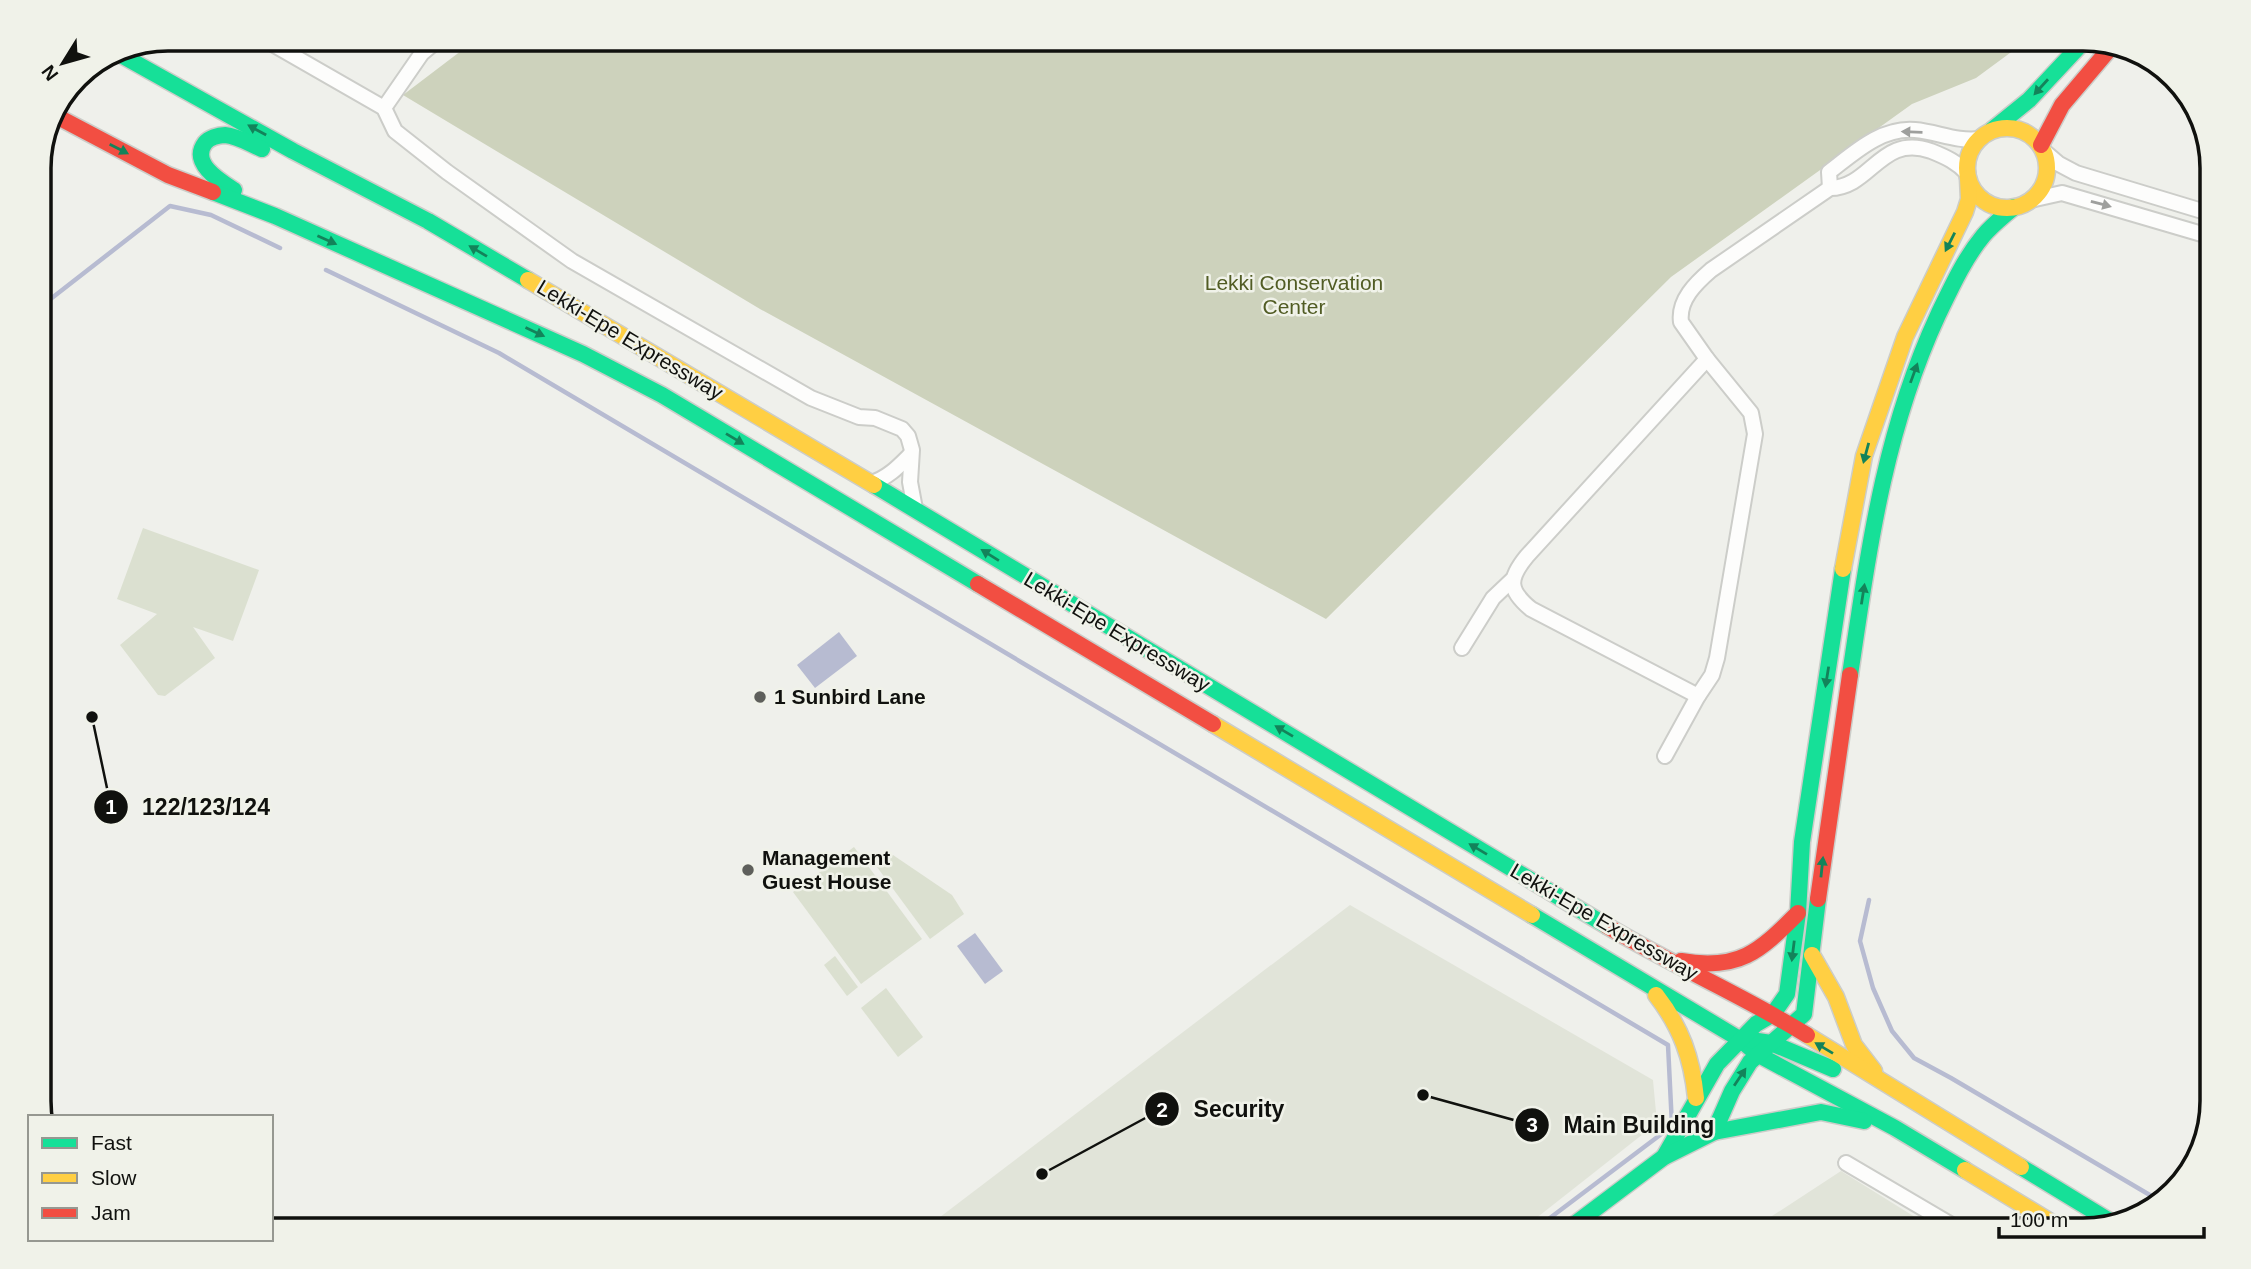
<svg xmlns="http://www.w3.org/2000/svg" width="2251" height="1269" font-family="Arial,sans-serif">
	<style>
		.built { fill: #e1e4d9 }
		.green { fill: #dbe0d0 }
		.forest { fill: #cdd2bc }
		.water { fill: #b7bbd1 }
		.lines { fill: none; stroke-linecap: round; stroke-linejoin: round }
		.stream { stroke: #b7bbd1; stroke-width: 4.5 }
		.street-casing { stroke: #cccdc9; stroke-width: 18 }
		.fast-casing { stroke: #cccdc9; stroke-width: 19 }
		.slow-casing { stroke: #cccdc9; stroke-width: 19 }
		.jam-casing { stroke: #cccdc9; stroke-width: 19 }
		.street { stroke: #fdfdfc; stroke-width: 14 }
		.fast { stroke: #16e098; stroke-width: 16 }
		.slow { stroke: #ffcf43; stroke-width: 16 }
		.jam { stroke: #f24e42; stroke-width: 16 }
		.oneway { fill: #13835a }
		.oneway2 { fill: #9e9f9d }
		.poi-dot { fill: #5e5f5b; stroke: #f0f2e9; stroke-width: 2.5 }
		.labels { text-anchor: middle; stroke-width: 5; stroke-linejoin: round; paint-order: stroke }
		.park-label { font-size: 21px; fill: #515c24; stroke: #f0f2e9 }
		.street-label { font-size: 21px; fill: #10110e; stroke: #f0f2e9 }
		.poi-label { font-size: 21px; font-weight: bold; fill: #10110e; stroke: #f0f2e9; text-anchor: start }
		.rim { fill: none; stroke: #10110e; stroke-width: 3.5 }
		.leader { fill: none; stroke: #10110e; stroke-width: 2.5 }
		.callout-dot { fill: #10110e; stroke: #f0f2e9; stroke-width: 2.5 }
		.mark-label { font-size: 21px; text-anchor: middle; font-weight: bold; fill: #fff }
		.callout-label { font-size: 23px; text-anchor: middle; font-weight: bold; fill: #10110e; stroke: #f0f2e9; stroke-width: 5; stroke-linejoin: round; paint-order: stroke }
	</style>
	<rect width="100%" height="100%" fill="#eff0eb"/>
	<!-- built -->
	<g class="built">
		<path d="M1350,905L1653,1080L1657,1123L1521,1230H923Z"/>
		<path d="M1841,1171L1931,1227L1937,1230H1783L1766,1220Z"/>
	</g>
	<!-- green -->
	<g class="green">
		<path d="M143,528L259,570L233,641L193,627L215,658L165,696L158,695L120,645L157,614L117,599Z"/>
		<path d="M854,847L922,939L861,984L793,892Z"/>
		<path d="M893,855L952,895L964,914L930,939L877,867Z"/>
		<path d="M835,956L858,987L847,996L824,965Z"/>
		<path d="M886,988L923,1037L898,1057L861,1008Z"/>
	</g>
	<!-- forest -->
	<path class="forest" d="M478,38L2029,39L1976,78L1912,104L1671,277L1326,619L760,309L403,95Z"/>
	<!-- water -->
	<g class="water">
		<path d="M839,632L857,656L815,688L797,665Z"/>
		<path d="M975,933L1003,971L985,984L957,946Z"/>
	</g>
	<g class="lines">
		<!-- stream -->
		<g class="stream">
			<path d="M326,270L499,353L1668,1045L1672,1126L1534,1230"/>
			<path d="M39,308L170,206L211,215L280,248"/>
			<path d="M1869,900L1860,941L1873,988L1892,1031L1914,1058L1951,1078L2160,1201"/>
		</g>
		<!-- street casing -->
		<g class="street-casing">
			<g id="street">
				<path d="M262,38L384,108L395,131L447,172L572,261L811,398L859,417L875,418L902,429L908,436L912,450L910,482L915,509"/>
				<path d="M384,108L422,53L440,38"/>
				<path d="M2045,152L2059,164L2076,173L2212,214"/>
				<path d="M1830,188L1829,172C1854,153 1881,127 1915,130C1938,132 1956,142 1980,139"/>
				<path d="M2035,199L2062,193L2212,237"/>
				<path d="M871,483C888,478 899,466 911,454"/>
				<path d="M1462,648L1493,598L1512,580"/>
				<path d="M1698,696L1531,609C1508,590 1508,579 1527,556L1707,359"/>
				<path d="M1665,756L1698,696L1712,675L1717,658L1755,434L1751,413L1707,359L1681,322C1678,300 1696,283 1711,270L1830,188C1871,188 1881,133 1931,151C1946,157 1957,162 1968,174"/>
				<path d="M1846,1163L1960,1230"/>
			</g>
		</g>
		<!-- fast casing -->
		<g class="fast-casing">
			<g id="fast">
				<path d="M114,51L293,151L428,221L528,280"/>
				<path d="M1992,130L2029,100L2086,39"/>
				<path d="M234,190C220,181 190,163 205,143C209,138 218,135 225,135C238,136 250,144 262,149"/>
				<path d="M213,192L275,216L583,354L662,395L978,584"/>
				<path d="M874,485L1607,926"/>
				<path d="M1850,675C1869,548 1884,432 1938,315C1951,288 1964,259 1983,236C1992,225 2004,216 2014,207"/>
				<path d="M1532,915L1741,1040L1757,1054L1895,1128L1965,1170"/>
				<path d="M1751,1040L1771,1043L1833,1069"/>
				<path d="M1714,1132L1821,1112L1864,1121"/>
				<path d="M1664,1157L1717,1064L1756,1024L1773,1014L1787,994L1798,913L1802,842L1843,569"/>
				<path d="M2021,1167L2113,1223"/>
				<path d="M1567,1230L1664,1157L1714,1132L1732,1091L1750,1062L1804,1014L1818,899"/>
			</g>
		</g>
		<!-- slow casing -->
		<g class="slow-casing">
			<g id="slow">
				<circle cx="2007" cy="168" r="40"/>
				<path d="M528,280L874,485"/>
				<path d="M1843,569L1864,456L1905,337L1965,212L1969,199L1968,178"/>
				<path d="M1213,724L1532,915"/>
				<path d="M1812,955L1836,997L1854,1045L1874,1071"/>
				<path d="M1656,995C1681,1027 1692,1058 1696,1098"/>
				<path d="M1807,1035L2021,1167"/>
				<path d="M1965,1170L2064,1230"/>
			</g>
		</g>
		<!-- jam casing -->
		<g class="jam-casing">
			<g id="jam">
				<path d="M58,117L168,175L213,192"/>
				<path d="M2041,145L2062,105L2112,46"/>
				<path d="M978,584L1213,724"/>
				<path d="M1818,899L1850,675"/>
				<path d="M1607,926C1672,965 1742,995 1807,1035"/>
				<path d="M1681,961C1739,971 1759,952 1798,913"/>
			</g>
		</g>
		<!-- street -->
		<use href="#street" class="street"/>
		<!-- fast -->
		<use href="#fast" class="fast"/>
		<!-- slow -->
		<use href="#slow" class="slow"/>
		<!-- jam -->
		<use href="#jam" class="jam"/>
	</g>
	<!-- one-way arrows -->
	<defs><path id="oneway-solid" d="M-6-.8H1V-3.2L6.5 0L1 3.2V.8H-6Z" transform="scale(1.75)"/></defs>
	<g class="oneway">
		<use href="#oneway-solid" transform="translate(2041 87) rotate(132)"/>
		<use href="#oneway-solid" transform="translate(257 130) rotate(-151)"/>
		<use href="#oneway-solid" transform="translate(119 149) rotate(27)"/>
		<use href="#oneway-solid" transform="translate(327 240) rotate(24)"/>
		<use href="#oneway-solid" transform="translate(1950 242) rotate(117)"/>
		<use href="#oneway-solid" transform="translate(478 251) rotate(-149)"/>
		<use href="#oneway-solid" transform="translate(535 332) rotate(25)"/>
		<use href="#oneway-solid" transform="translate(1914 373) rotate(-70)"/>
		<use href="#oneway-solid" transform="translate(735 439) rotate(31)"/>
		<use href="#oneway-solid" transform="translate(1866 453) rotate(105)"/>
		<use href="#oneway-solid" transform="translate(990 555) rotate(-148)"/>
		<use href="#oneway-solid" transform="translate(1863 594) rotate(-81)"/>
		<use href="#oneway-solid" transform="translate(1827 677) rotate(99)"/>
		<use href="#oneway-solid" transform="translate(1284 731) rotate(-149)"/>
		<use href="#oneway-solid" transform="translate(1478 849) rotate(-149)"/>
		<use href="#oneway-solid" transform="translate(1822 867) rotate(-84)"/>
		<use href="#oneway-solid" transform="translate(1793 951) rotate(97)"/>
		<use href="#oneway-solid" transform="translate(1824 1048) rotate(-149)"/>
		<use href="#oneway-solid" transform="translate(1740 1077) rotate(-56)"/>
	</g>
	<g class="oneway2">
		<use href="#oneway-solid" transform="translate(1912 132) rotate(-178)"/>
		<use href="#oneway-solid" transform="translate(2101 204) rotate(15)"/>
	</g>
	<!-- markers -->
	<g class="poi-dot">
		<circle cx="760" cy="697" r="7"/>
		<circle cx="748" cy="870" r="7"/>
	</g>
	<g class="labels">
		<!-- park labels -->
		<g class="park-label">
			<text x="1294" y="290">Lekki Conservation<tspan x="1294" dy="24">Center</tspan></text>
		</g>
		<!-- street labels -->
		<g class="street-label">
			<text transform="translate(630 340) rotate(31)" y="7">Lekki-Epe Expressway</text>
			<text transform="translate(1117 632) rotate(31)" y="7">Lekki-Epe Expressway</text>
			<text transform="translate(1604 922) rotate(30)" y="7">Lekki-Epe Expressway</text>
		</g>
		<!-- poi labels -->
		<g class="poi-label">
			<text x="774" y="704">1 Sunbird Lane</text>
			<text x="762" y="865">Management<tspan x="762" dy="24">Guest House</tspan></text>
		</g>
	</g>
	<!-- crop -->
	<path d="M0 0H2251V1269H0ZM168 51H2083A117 117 0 0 1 2200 168V1101A117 117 0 0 1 2083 1218H168A117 117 0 0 1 51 1101V168A117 117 0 0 1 168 51Z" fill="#f0f2e9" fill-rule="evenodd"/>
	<path class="rim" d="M168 51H2083A117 117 0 0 1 2200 168V1101A117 117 0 0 1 2083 1218H168A117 117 0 0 1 51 1101V168A117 117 0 0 1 168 51Z"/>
	<!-- callouts -->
	<path class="leader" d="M92 717L111 807M1042 1174L1162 1109M1423 1095L1532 1125"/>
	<g class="callout-dot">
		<circle cx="92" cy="717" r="7"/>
		<circle cx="1042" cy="1174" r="7"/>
		<circle cx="1423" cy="1095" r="7"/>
		<circle cx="111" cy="807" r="18"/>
		<circle cx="1162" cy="1109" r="18"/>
		<circle cx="1532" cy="1125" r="18"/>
	</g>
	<g class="mark-label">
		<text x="111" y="814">1</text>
		<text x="1162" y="1117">2</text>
		<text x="1532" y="1132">3</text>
	</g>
	<g class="callout-label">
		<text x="206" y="815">122/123/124</text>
		<text x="1239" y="1117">Security</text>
		<text x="1639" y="1133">Main Building</text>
	</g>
	<!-- legend -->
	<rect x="28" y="1115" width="245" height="126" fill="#f0f2e9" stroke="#969891" stroke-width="2"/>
	<rect x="42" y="1138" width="35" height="10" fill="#16e098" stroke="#969891" stroke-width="2"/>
	<text x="91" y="1150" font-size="21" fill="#10110e">Fast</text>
	<rect x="42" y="1173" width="35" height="10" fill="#ffcf43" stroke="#969891" stroke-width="2"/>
	<text x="91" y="1185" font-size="21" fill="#10110e">Slow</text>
	<rect x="42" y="1208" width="35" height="10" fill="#f24e42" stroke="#969891" stroke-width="2"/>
	<text x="91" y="1220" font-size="21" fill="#10110e">Jam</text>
	<!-- north arrow -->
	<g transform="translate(63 63) rotate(233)" stroke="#f0f2e9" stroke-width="5" paint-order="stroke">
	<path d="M0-5L12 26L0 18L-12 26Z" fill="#10110e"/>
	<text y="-10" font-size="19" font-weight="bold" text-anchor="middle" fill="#10110e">N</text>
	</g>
	<!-- scale -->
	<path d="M1999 1227v10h205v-10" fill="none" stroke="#10110e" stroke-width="3.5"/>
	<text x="2010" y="1227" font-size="21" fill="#10110e" stroke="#f0f2e9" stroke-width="5" paint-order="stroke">100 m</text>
</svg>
